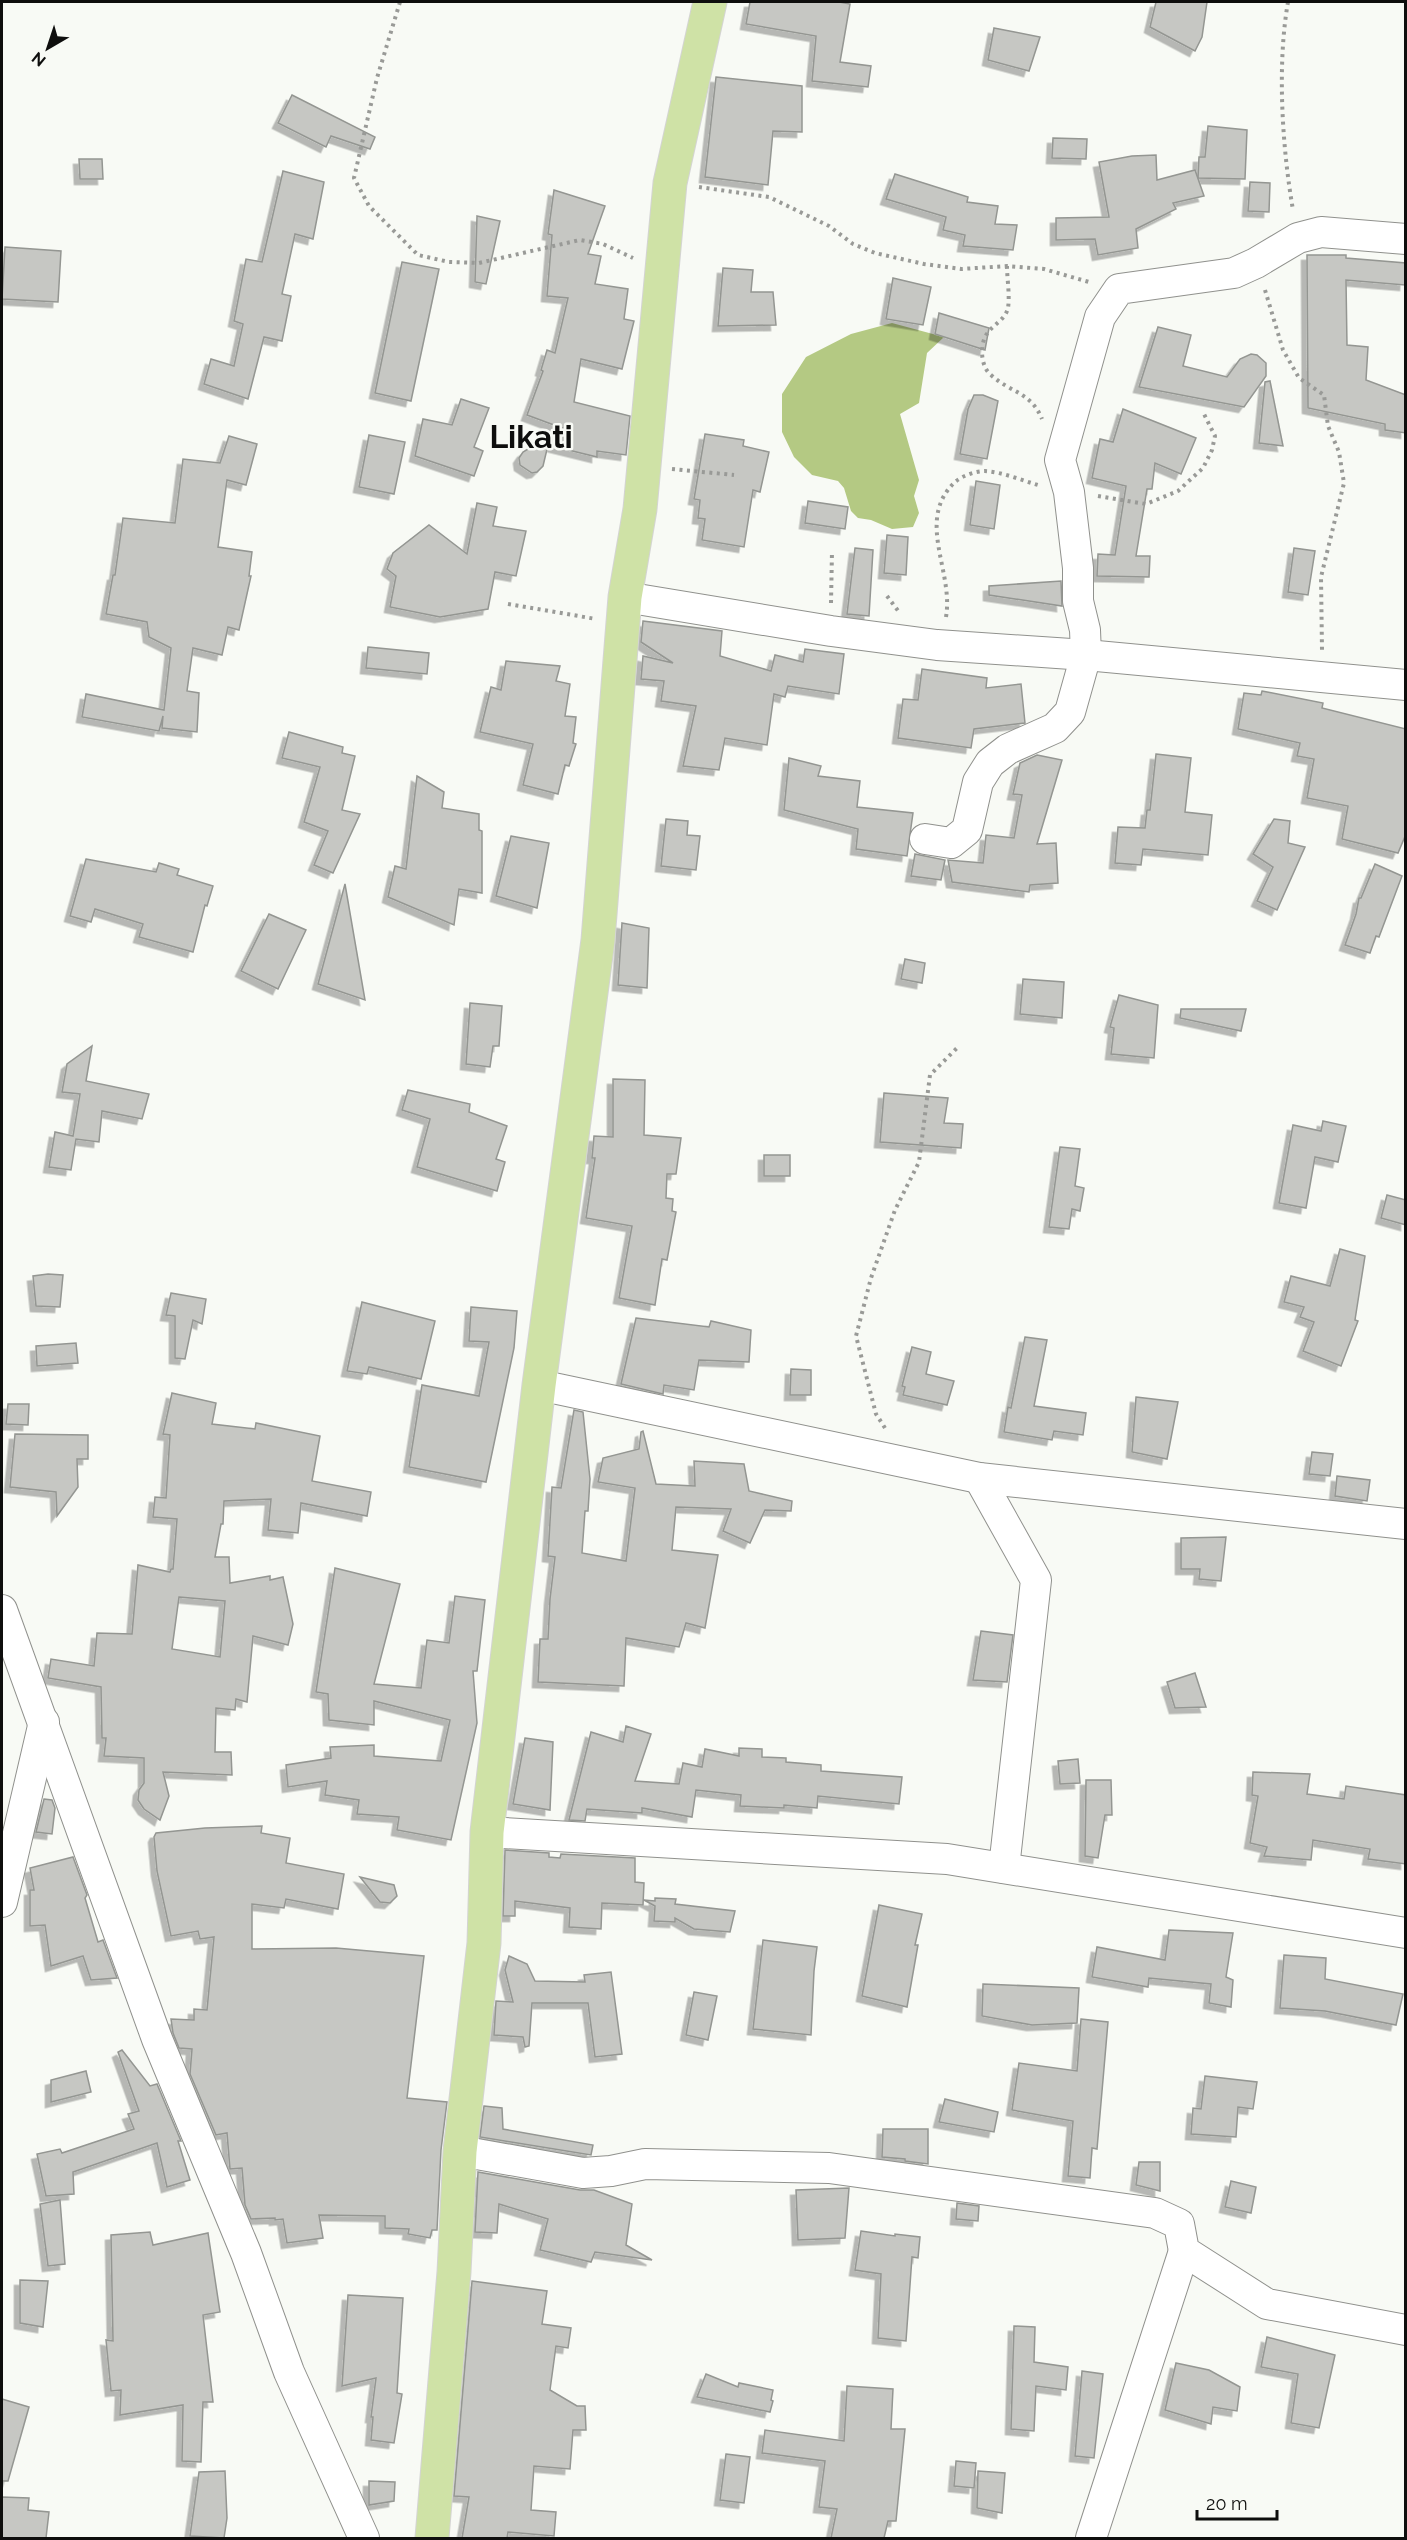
<svg xmlns="http://www.w3.org/2000/svg" width="1407" height="2540" font-family="Raleway,sans-serif">
	<style>
		.forest { fill: #b4c983 }
		.building { fill: #c6c7c3; stroke: #949692; stroke-width: 1.5; fill-rule: evenodd; filter: url(#shadow) }
		.lines { fill: none; stroke-linecap: round; stroke-linejoin: round }
		.minor-casing { stroke: #90918d; stroke-width: 32 }
		.trunk-casing { stroke: #d4d4d3; stroke-width: 35 }
		.path { stroke: #999a97; stroke-width: 4; stroke-dasharray: 3 4.5; stroke-linecap: butt }
		.minor { stroke: #fff; stroke-width: 30 }
		.trunk { stroke: #cfe2a6; stroke-width: 33 }
		.labels { text-anchor: middle; stroke-width: 5; stroke-linejoin: round; paint-order: stroke }
		.town-label { font-size: 32px; font-weight: bold; fill: #0e0e0d; stroke: #f8faf5 }
	</style>
	<defs>
		<filter id="shadow"><feDropShadow dx="-5.5" dy="5.5" stdDeviation="0" flood-color="#0004"/></filter>
	</defs>
	<rect width="100%" height="100%" fill="#f8faf5"/>
	<!-- forest -->
	<path class="forest" d="M892,323L944,337L927,353L919,403L900,414L919,480L914,496L919,513L913,527L892,529L871,520L858,518L851,511L844,488L838,481L812,475L794,457L782,432V394L806,357L851,334Z"/>
	<!-- building -->
	<g class="building">
		<path d="M750,2H839L850,4L840,62L871,66L868,87L812,81L816,36L746,24Z"/>
		<path d="M1156,2H1207L1202,37L1195,51L1150,27Z"/>
		<path d="M994,28L1040,37L1029,71L988,60Z"/>
		<path d="M716,77L802,86V132L773,131L768,185L705,177Z"/>
		<path d="M292,95L375,137L370,149L331,136L326,147L278,123Z"/>
		<path d="M1208,126L1247,130L1245,179L1198,178L1199,157H1205Z"/>
		<path d="M1053,138L1087,139L1086,159L1052,158Z"/>
		<path d="M1156,155L1157,180L1195,170L1204,196L1173,203L1176,209L1136,229L1138,248L1098,255L1095,239L1056,240V218L1109,217L1099,162L1132,156Z"/>
		<path d="M79,159H102L103,179H80Z"/>
		<path d="M283,171L324,182L313,239L295,234L282,294L291,296L282,341L264,337L248,399L204,384L211,359L234,366L243,324L234,321L246,259L262,262Z"/>
		<path d="M895,174L968,197L967,202L998,206L995,224L1017,225L1013,250L963,246L965,235L943,230L946,217L886,199Z"/>
		<path d="M1250,182L1270,183L1269,212L1248,211Z"/>
		<path d="M554,190L605,206L588,254L601,256L595,284L628,289L624,319L634,321L622,369L581,359L574,402L630,416L626,455L597,451V457L548,445L543,466L537,472L532,473L520,465L519,458L523,452L562,428L527,415L543,371L541,370L547,350L555,353L568,298L547,296L552,235L548,234Z"/>
		<path d="M477,216L500,221L486,284L475,282Z"/>
		<path d="M5,247L61,251L58,302L2,299Z"/>
		<path d="M1307,255H1346V258L1406,263L1405,285L1346,280L1347,345L1368,347L1366,380L1406,395V433L1385,430V424L1308,408Z"/>
		<path d="M402,262L439,269L411,401L375,393Z"/>
		<path d="M723,268L753,270L751,292H773L776,325L718,326Z"/>
		<path d="M893,278L931,287L923,325L886,319Z"/>
		<path d="M939,313L989,328L985,350L935,334Z"/>
		<path d="M1158,327L1191,335L1183,366L1227,377L1240,359L1251,354L1257,355L1266,363V376L1244,407L1139,387Z"/>
		<path d="M1270,381L1283,446L1259,443L1265,382Z"/>
		<path d="M974,395H983L998,401L987,459L960,454L968,409Z"/>
		<path d="M461,399L489,408L474,447L483,451L474,476L415,456L423,419L452,425Z"/>
		<path d="M1123,409L1196,438L1181,474L1155,463L1152,489H1147L1136,556H1150L1149,577L1097,576L1098,554L1115,555L1126,486L1092,478L1100,439L1113,442Z"/>
		<path d="M705,434L744,440L743,446L769,452L760,492L753,490L744,547L702,540L705,519L698,518L700,500L694,499Z"/>
		<path d="M369,435L405,442L394,494L359,487Z"/>
		<path d="M229,436L257,444L246,485L227,480L218,547L252,552L249,576H251L239,630L228,627L222,655L193,648L187,691L199,693L197,732L162,728L163,716L159,731L82,717L86,694L164,710L171,648L149,637L147,622L106,614L113,575H115L123,518L175,523L183,459L220,463Z"/>
		<path d="M976,481L1000,485L994,529L970,525Z"/>
		<path d="M808,501L848,507L845,529L805,523Z"/>
		<path d="M477,503L497,507L493,526L526,531L516,576L495,572L488,609L440,617L390,607L396,576L387,569L393,553L429,525L467,554Z"/>
		<path d="M887,535L908,537L906,575L884,573Z"/>
		<path d="M855,548L873,550L869,616L847,614Z"/>
		<path d="M1294,548L1315,551L1308,595L1288,592Z"/>
		<path d="M1061,581L1062,606L989,595V586Z"/>
		<path d="M643,621L722,631L720,656L771,671L775,655L803,662L805,649L844,654L839,694L788,686L785,697L774,694L767,745L725,738L719,770L683,766L696,706L661,701L664,681L641,679L643,656L673,663L641,642Z"/>
		<path d="M368,647L429,653L427,674L366,668Z"/>
		<path d="M506,661L560,666L556,681L570,684L565,716L576,717L573,743L576,744L569,766L565,765L558,794L523,785L533,744L480,732L491,687L501,690Z"/>
		<path d="M922,669L987,678L986,688L1021,684L1025,723L974,729L971,748L898,738L903,699L918,700Z"/>
		<path d="M1262,691L1323,703L1322,708L1406,729V834L1398,853L1342,839L1348,806L1307,798L1314,759L1297,756L1300,743L1238,729L1244,693L1261,695Z"/>
		<path d="M289,732L343,747L342,753L355,756L342,810L360,814L333,873L314,865L328,831L304,822L320,767L282,758Z"/>
		<path d="M1156,754L1191,758L1185,812L1212,815L1208,855L1143,849L1141,865L1115,863L1118,827L1145,828L1147,810H1150Z"/>
		<path d="M1037,755L1062,760L1037,844L1056,843L1058,883L1030,885L1029,892L952,882L948,860L983,863L986,835L1014,838L1022,795L1013,794L1020,763Z"/>
		<path d="M789,758L821,766L818,776L860,781L857,807L913,813L907,856L856,849L858,829L784,810Z"/>
		<path d="M417,776L444,792L442,808L479,814V830L482,831V893L459,889L454,925L388,897L395,866L406,869Z"/>
		<path d="M666,819L688,821L687,835L700,836L696,870L661,866Z"/>
		<path d="M1274,819L1290,821L1288,843L1305,847L1277,910L1257,901L1273,867L1253,854Z"/>
		<path d="M511,836L549,843L537,908L496,896Z"/>
		<path d="M915,854L945,860L941,880L911,876Z"/>
		<path d="M86,859L156,872L159,863L179,869L177,875L213,886L207,906L205,905L193,952L139,937L143,924L95,909L91,922L70,916Z"/>
		<path d="M1375,864L1402,876L1379,937L1376,936L1370,953L1345,945L1356,914L1359,898H1361Z"/>
		<path d="M345,884L365,1000L318,984Z"/>
		<path d="M269,914L306,930L278,989L241,971Z"/>
		<path d="M622,923L649,928L647,988L618,985Z"/>
		<path d="M905,959L925,963L922,983L901,979Z"/>
		<path d="M1023,979L1064,982L1062,1018L1020,1014Z"/>
		<path d="M1119,995L1158,1005L1154,1058L1111,1054L1114,1028L1110,1027Z"/>
		<path d="M470,1003L502,1006L499,1046H493L490,1067L466,1064Z"/>
		<path d="M1181,1009H1246L1241,1031L1180,1018Z"/>
		<path d="M92,1046L86,1081L149,1094L142,1119L102,1111L99,1142L76,1139L71,1170L49,1167L55,1132L73,1136L80,1094L62,1092L67,1064Z"/>
		<path d="M613,1079L645,1080L644,1135L681,1138L676,1174H667L666,1198L673,1199L672,1211L676,1212L667,1260L662,1259L655,1305L619,1298L632,1226L586,1218L595,1158H592L594,1136L613,1137Z"/>
		<path d="M408,1090L470,1104L469,1112L507,1126L496,1159L505,1162L497,1191L417,1167L430,1119L402,1110Z"/>
		<path d="M884,1093L948,1098L944,1123L963,1124L961,1148L880,1142Z"/>
		<path d="M1323,1121L1346,1126L1338,1162L1315,1157L1306,1208L1279,1203L1293,1125L1321,1131Z"/>
		<path d="M1060,1147L1080,1149L1075,1186L1084,1188L1080,1211L1072,1209L1069,1229L1049,1227Z"/>
		<rect x="764" y="1155" width="26" height="21"/>
		<path d="M1387,1195L1406,1200V1225L1381,1218Z"/>
		<path d="M1340,1249L1365,1256L1355,1320L1358,1321L1341,1366L1303,1351L1314,1322L1300,1317L1304,1307L1284,1302L1291,1276L1330,1286Z"/>
		<path d="M48,1274L63,1275L60,1307L36,1306L33,1276Z"/>
		<path d="M171,1293L206,1299L202,1324L193,1320L185,1359L175,1358V1316L166,1315Z"/>
		<path d="M362,1302L435,1321L421,1379L369,1367L367,1374L347,1371Z"/>
		<path d="M471,1307L517,1311L514,1348L486,1482L409,1467L422,1385L479,1396L489,1342L469,1341Z"/>
		<path d="M636,1318L709,1327L711,1321L751,1330L749,1362L699,1360L694,1390L664,1385L663,1394L621,1384Z"/>
		<path d="M1025,1337L1047,1340L1034,1406L1086,1413L1083,1435L1054,1431L1052,1440L1004,1432L1008,1407L1011,1408Z"/>
		<path d="M76,1343L78,1363L37,1366L36,1346Z"/>
		<path d="M912,1347L931,1352L926,1374L954,1381L947,1405L903,1395L905,1387L902,1386Z"/>
		<path d="M791,1369L811,1370V1395H790Z"/>
		<path d="M172,1393L216,1403L212,1424L255,1429L256,1423L320,1436L312,1481L371,1492L367,1516L301,1503L298,1533L268,1530L271,1499L224,1501L223,1524H221L215,1557H229L230,1583L270,1576V1580L283,1577L293,1624L288,1645L253,1636L247,1702L236,1699L235,1710L216,1708L215,1752H231L232,1775L163,1772L169,1796L160,1820L144,1809L138,1800L139,1790L144,1783V1758L104,1756L106,1738H102L101,1687L48,1678L51,1659L94,1666L97,1633L132,1634L138,1565L170,1572L171,1569H173L177,1519L153,1517L155,1497L166,1498L170,1435L163,1434ZM179,1597L225,1601L220,1657L172,1649Z"/>
		<path d="M1136,1397L1178,1402L1167,1459L1132,1452Z"/>
		<path d="M8,1404H29L28,1425L6,1424Z"/>
		<path d="M574,1410L583,1412L590,1479L588,1511H585L582,1553L626,1561L635,1488L598,1482L603,1458L639,1449L641,1432L643,1431L656,1484L695,1486L694,1461L744,1464L749,1491L792,1501L791,1511L765,1510L750,1543L723,1531L731,1509L676,1507L672,1550L718,1555L705,1628L686,1623L679,1647L626,1638L624,1686L538,1682L540,1639H548L550,1599L555,1557L548,1556L552,1487L561,1488Z"/>
		<path d="M15,1434L88,1435V1459H77L78,1487L57,1516L56,1492L10,1487Z"/>
		<path d="M1312,1452L1333,1454L1330,1476L1309,1474Z"/>
		<path d="M1337,1476L1370,1480L1367,1501L1335,1496Z"/>
		<path d="M1226,1537L1221,1581L1199,1579L1200,1569H1181V1538Z"/>
		<path d="M335,1568L400,1584L374,1684L421,1688L427,1640L449,1643L455,1596L485,1600L477,1671H473L477,1723L451,1840L397,1830L399,1817L357,1814L359,1800L325,1795L327,1781L288,1787L286,1765L331,1758L330,1747L374,1745V1756L441,1761L450,1720L374,1701V1725L329,1720L328,1694L316,1692Z"/>
		<path d="M981,1631L1013,1635L1007,1682L973,1680Z"/>
		<path d="M1195,1673L1206,1707L1175,1708L1167,1682Z"/>
		<path d="M626,1726L651,1734L635,1781L679,1784L683,1763L702,1767L705,1749L739,1756V1748L762,1749V1757L786,1758V1762L821,1765V1771L902,1777L899,1804L818,1796L817,1808L784,1805V1808L740,1806L741,1795L696,1790L692,1817L642,1808V1813L587,1809L585,1821L569,1820L591,1732L623,1742Z"/>
		<path d="M525,1738L553,1742L550,1810L513,1804Z"/>
		<path d="M1078,1759L1080,1783L1060,1784L1058,1761Z"/>
		<path d="M1253,1772L1310,1774L1307,1794L1344,1799L1346,1786L1406,1795V1864L1368,1859L1370,1849L1313,1840L1311,1860L1264,1856L1267,1847L1250,1843L1258,1796L1252,1795Z"/>
		<path d="M1086,1780H1111L1112,1815H1105L1098,1858L1085,1856Z"/>
		<path d="M44,1799L52,1800L55,1808L52,1834L36,1832Z"/>
		<path d="M262,1826L261,1833L290,1838L286,1863L344,1874L338,1909L286,1899L284,1908L252,1904V1949L336,1948L424,1956L407,2098L447,2102L441,2150L437,2230H432L430,2238L408,2234L409,2229L385,2228V2216L319,2215L323,2238L287,2243L283,2219L275,2220V2218L251,2219L245,2205L242,2168L230,2169L227,2133L216,2135L190,2074L192,2049L179,2048L173,2033L171,2019L194,2020V2009L207,2010L214,1937L200,1939L198,1931L171,1936L157,1871L154,1837L156,1833L205,1828Z"/>
		<path d="M505,1850L549,1853V1857L560,1858L561,1854L635,1858V1882L644,1883L643,1905L602,1903L601,1929L569,1927L570,1908L515,1901V1916H503Z"/>
		<path d="M73,1857L87,1895L85,1898L98,1942L103,1940L117,1978L91,1980L83,1956L51,1966L45,1925L30,1926V1890H34L30,1868Z"/>
		<path d="M360,1877L394,1885L397,1896L390,1903L380,1902Z"/>
		<path d="M655,1898L676,1899L675,1904L735,1911L730,1932L694,1929L675,1918V1922L654,1921L655,1906L644,1900L655,1901Z"/>
		<path d="M879,1905L922,1914L915,1945H918L907,2007L862,1996Z"/>
		<path d="M1169,1930L1233,1933L1226,1977L1233,1980L1231,2007L1209,2003L1211,1984L1149,1978L1148,1987L1092,1977L1097,1947L1165,1960Z"/>
		<path d="M763,1940L817,1947L814,1971L811,2035L753,2029Z"/>
		<path d="M1284,1955L1326,1958L1325,1979L1403,1994L1396,2025L1325,2011L1280,2008Z"/>
		<path d="M509,1956L527,1964L535,1981L585,1982L584,1975L611,1972L622,2054L595,2057L588,2003H532L529,2046L525,2047L523,2037L494,2035L496,2001L513,2002L505,1970Z"/>
		<path d="M983,1984L1079,1988L1077,2023L1032,2025L982,2016Z"/>
		<path d="M694,1992L717,1996L708,2040L686,2035Z"/>
		<path d="M1081,2019L1108,2022L1097,2149L1092,2148L1090,2178L1068,2176L1073,2121L1012,2110L1019,2063L1077,2071Z"/>
		<path d="M122,2050L150,2086L157,2084L181,2141H178L190,2180L167,2187L157,2143L73,2172L74,2194L46,2196L37,2154L60,2149L62,2153L134,2129L128,2114L139,2111L118,2052Z"/>
		<path d="M86,2071L91,2092L51,2102V2080Z"/>
		<path d="M1205,2076L1257,2082L1253,2109L1238,2107L1236,2137L1191,2134L1193,2108L1201,2109Z"/>
		<path d="M945,2099L998,2112L994,2132L939,2122Z"/>
		<path d="M484,2106L502,2108L503,2129L593,2145L591,2155L480,2137Z"/>
		<path d="M883,2129H928V2164L905,2161V2159L882,2157Z"/>
		<path d="M1139,2162H1160V2191L1136,2185Z"/>
		<path d="M478,2172L580,2190H594L632,2204L626,2245L652,2260L595,2252L591,2262L540,2250L548,2219L499,2204L497,2233L475,2232Z"/>
		<path d="M1231,2181L1256,2187L1251,2213L1225,2207Z"/>
		<path d="M849,2188L845,2238L798,2240L796,2190Z"/>
		<path d="M60,2200L65,2264L48,2266L40,2204Z"/>
		<path d="M957,2203L979,2206L978,2221L956,2219Z"/>
		<path d="M861,2231L895,2236V2234L920,2237L918,2258L912,2257L906,2341L878,2338L881,2274L855,2270Z"/>
		<path d="M150,2232L153,2245L208,2233L220,2312L203,2315L213,2402H203L201,2462L182,2461L183,2405L120,2415L121,2390L111,2391L106,2340L113,2341L111,2235Z"/>
		<path d="M20,2280L48,2281L43,2327L20,2323Z"/>
		<path d="M472,2281L547,2291L542,2324L571,2328L568,2348L556,2346L550,2390L577,2406H585L586,2430H573L570,2469L534,2466L531,2510L556,2512L554,2536L508,2532L507,2538H462L469,2497L454,2496Z"/>
		<path d="M348,2295L403,2298L397,2393L402,2394L394,2443L371,2440L373,2417H371L376,2378L342,2386Z"/>
		<path d="M1014,2326L1035,2327L1034,2362L1068,2367L1066,2390L1036,2386L1034,2431L1011,2429Z"/>
		<path d="M1267,2337L1335,2355L1319,2428L1291,2423L1298,2374L1261,2367Z"/>
		<path d="M1176,2363L1209,2370L1240,2387L1237,2411L1213,2407L1211,2424L1165,2410Z"/>
		<path d="M1082,2371L1103,2374L1094,2458L1075,2456Z"/>
		<path d="M706,2374L738,2387L739,2383L773,2390L771,2400L773,2401L770,2412L697,2397Z"/>
		<path d="M847,2386L893,2389L891,2429H905L896,2521H888L884,2538H831L837,2509L819,2507L825,2461L762,2453L765,2430L844,2441Z"/>
		<path d="M2,2399L29,2407L8,2481H2Z"/>
		<path d="M726,2454L750,2457L744,2503L720,2500Z"/>
		<path d="M956,2461L976,2463L974,2488L954,2486Z"/>
		<path d="M225,2471L227,2518L224,2538L190,2536L199,2472Z"/>
		<path d="M978,2471L1005,2473L1002,2513L977,2508Z"/>
		<path d="M369,2481L395,2482L394,2501L369,2505Z"/>
		<path d="M2,2497L29,2498L28,2510L49,2512L46,2538H2Z"/>
	</g>
	<g class="lines">
		<!-- minor casing -->
		<g class="minor-casing">
			<g id="minor">
				<path d="M625,597L831,631L937,645L1086,655L1406,685"/>
				<path d="M925,839L951,843L967,830L978,782L990,763L1008,749L1055,728L1070,712L1086,655L1085,630L1078,601V568L1069,492L1060,460L1100,317L1119,289L1234,273L1256,263L1298,238L1321,232L1406,239"/>
				<path d="M539,1385L979,1478L1406,1524"/>
				<path d="M979,1478L1036,1580L1004,1868"/>
				<path d="M2,1610L157,2039L246,2253L289,2372L364,2538"/>
				<path d="M487,1832L947,1859L1406,1933"/>
				<path d="M2,1902L44,1722"/>
				<path d="M460,2151L583,2173L611,2171L645,2164L829,2168L1155,2213L1179,2224L1184,2251L1267,2304L1406,2330"/>
				<path d="M1091,2538L1184,2251"/>
			</g>
		</g>
		<!-- trunk casing -->
		<g class="trunk-casing">
			<path id="trunk" d="M432,2538L454,2272L460,2151L484,1943L487,1832L539,1385L598,940L625,597L640,509L670,183L710,2"/>
		</g>
		<!-- path -->
		<g class="path">
			<path d="M400,2L377,78L354,178L369,206L418,255L449,262L479,263L580,240L603,244L633,258"/>
			<path d="M1288,2C1277,64 1282,147 1293,210"/>
			<path d="M699,187L769,197L829,226L853,244L875,253L924,264L961,269L1007,266L1044,269L1089,282"/>
			<path d="M1007,266C1007,279 1010,295 1008,308C1005,321 991,325 985,337C980,348 981,367 991,375C1011,393 1031,392 1042,419"/>
			<path d="M1265,290L1283,350L1299,378L1324,395L1328,426L1339,452L1344,483L1321,577L1322,650"/>
			<path d="M672,469L734,475"/>
			<path d="M1098,496L1146,504L1178,491L1203,468L1212,450L1215,436L1204,414"/>
			<path d="M887,596L899,612"/>
			<path d="M831,603L832,551"/>
			<path d="M508,604L596,619"/>
			<path d="M946,617C954,571 915,520 955,482C962,476 975,471 985,471C1002,472 1021,480 1038,485"/>
			<path d="M885,1428L876,1414L856,1336L871,1278L895,1210L919,1162L930,1075L957,1048"/>
		</g>
		<!-- minor -->
		<use href="#minor" class="minor"/>
		<!-- trunk -->
		<use href="#trunk" class="trunk"/>
	</g>
	<g class="labels">
		<!-- town labels -->
		<g class="town-label">
			<text x="531" y="448">Likati</text>
		</g>
	</g>
	<!-- border -->
	<rect width="1407" height="2540" fill="none" stroke="#0e0e0d" stroke-width="6"/>
	<!-- north arrow -->
	<g transform="translate(48 48) rotate(219)" stroke="#f8faf5" stroke-width="4.5" paint-order="stroke">
	<path d="M0-4.5L10 22L0 15L-10 22Z" fill="#0e0e0d"/>
	<text y="-9" font-size="16" font-weight="bold" text-anchor="middle" fill="#0e0e0d">N</text>
	</g>
	<!-- scale -->
	<path d="M1197 2510v9h80v-9" fill="none" stroke="#0e0e0d" stroke-width="3"/>
	<text x="1206" y="2510" font-size="18" fill="#0e0e0d" stroke="#f8faf5" stroke-width="4.5" paint-order="stroke">20 m</text>
</svg>
